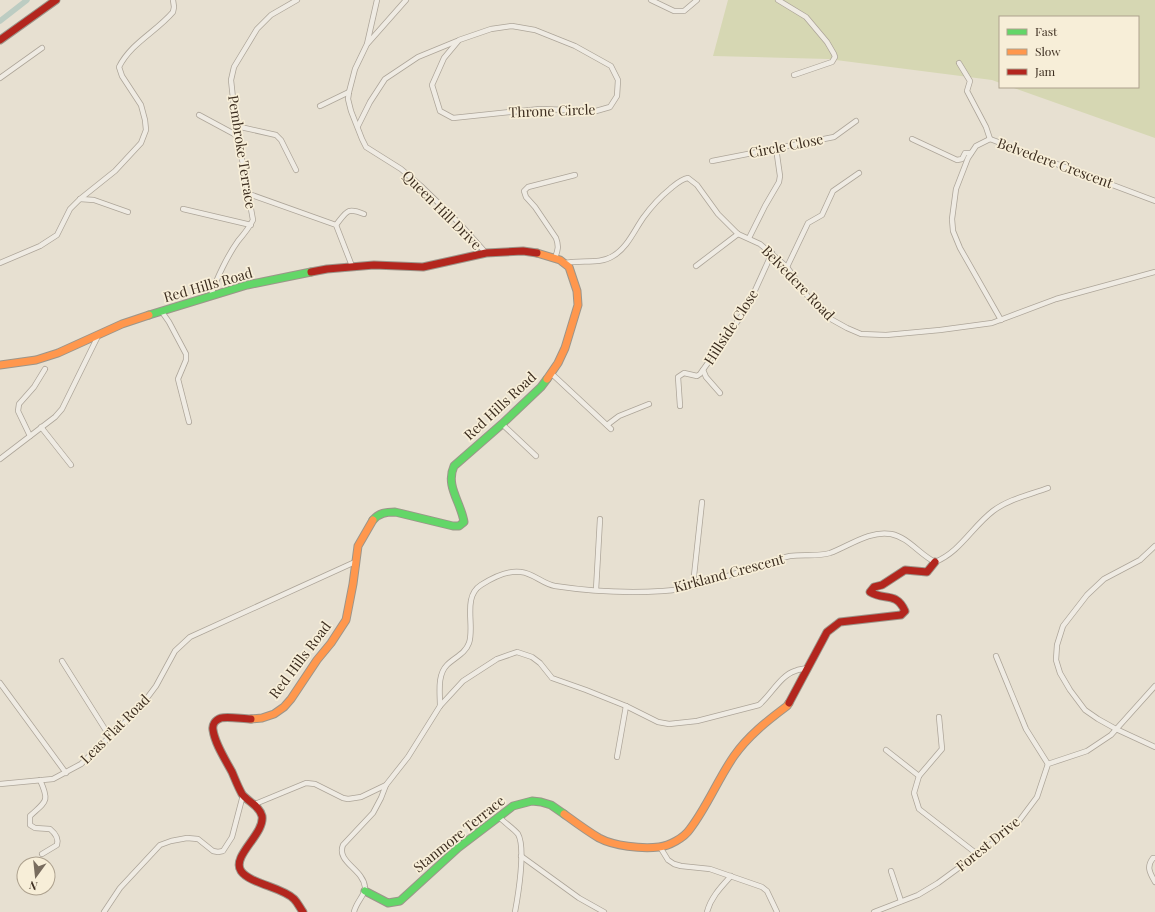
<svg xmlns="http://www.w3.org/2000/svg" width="1155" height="912" font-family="'Playfair Display',serif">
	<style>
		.green { fill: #d6d7b3 }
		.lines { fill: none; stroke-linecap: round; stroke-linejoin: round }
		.canal { stroke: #bcccc2; stroke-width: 5.5 }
		.street-casing { stroke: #ada599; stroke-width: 6 }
		.fast-casing { stroke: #9c958a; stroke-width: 9 }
		.slow-casing { stroke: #9c958a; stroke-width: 9 }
		.jam-casing { stroke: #9c958a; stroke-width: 9 }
		.street { stroke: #efebe3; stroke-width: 4.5 }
		.fast { stroke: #63d668; stroke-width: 7 }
		.slow { stroke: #ff974d; stroke-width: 7 }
		.jam { stroke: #b3261e; stroke-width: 7 }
		.labels { text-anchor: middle; stroke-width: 3.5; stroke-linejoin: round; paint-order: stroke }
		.street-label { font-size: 14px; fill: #3d2e20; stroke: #f7eed8 }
	</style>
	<rect width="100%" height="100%" fill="#e7e0d1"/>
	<!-- green -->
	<path class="green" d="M728,0H1155V138L1011,87H1138V17H1000V83L992,80L828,59L713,56Z"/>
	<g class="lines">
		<!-- canal -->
		<path class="canal" d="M0,21L27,0"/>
		<!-- street casing -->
		<g class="street-casing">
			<g id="street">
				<path d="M377,0L367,44L355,69L349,92L348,99L351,111L362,139L366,147L401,169L421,186L461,225L486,253"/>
				<path d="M651,0L674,11H684L697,0"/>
				<path d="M778,0L806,17L827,42L834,54L835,57L832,62L794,75"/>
				<path d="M512,26L535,30L575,46L611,66L618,80L617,96L610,107L596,111L540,109L453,118L440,111L432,85L444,58L459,40L491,29Z"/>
				<path d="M368,43L406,0"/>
				<path d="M959,63L970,81L967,91L986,127L990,139"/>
				<path d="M0,78L42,48"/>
				<path d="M320,106L349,92"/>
				<path d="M199,115L238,136"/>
				<path d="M236,126L276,135L281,140L296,170"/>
				<path d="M358,126L370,102L385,79L418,57L457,41"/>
				<path d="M912,139L957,160L962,159L965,153H971"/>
				<path d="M712,161L834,137L856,121"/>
				<path d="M249,194L336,225L352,266"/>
				<path d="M80,199L94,200L128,212"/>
				<path d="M183,209L251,225"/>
				<path d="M336,225C347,211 347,207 364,214"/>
				<path d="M749,238L765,206L779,182L780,176L776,148"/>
				<path d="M555,258C558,250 559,246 556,238L535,207L526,197L524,191L528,187L575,175"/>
				<path d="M0,263L40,246L57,235L70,209L80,199L115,171L141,143L146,130L145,120L141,105L122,76L119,67C131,43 156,32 173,12L174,7L173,0"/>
				<path d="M565,263C581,259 599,265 613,256C627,248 634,231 643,218C651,207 660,197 670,189C676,184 681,179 688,178L697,185L718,214L738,234L760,244L787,267L809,298L829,318L847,328L861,334L886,335L940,330L992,323L1056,299L1155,272"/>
				<path d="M696,266L738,234"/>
				<path d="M787,267L808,223L822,215L833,191L859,173"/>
				<path d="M211,296C216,279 228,255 238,241C244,234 249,228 253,220L236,126L231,80L234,67L257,29L271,15L297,0"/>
				<path d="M162,312L169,322L186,354V360L178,379L189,422"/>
				<path d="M1001,320L960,248L953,231L952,219L956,189L968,158L976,146L990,139L1155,201"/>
				<path d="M703,370L706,377L720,393"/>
				<path d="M552,374L611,429"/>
				<path d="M680,406L678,377L684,373L697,376L700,374L747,308L772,253"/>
				<path d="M502,424L536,456"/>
				<path d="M607,425L619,416L649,404"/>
				<path d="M41,427L71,465"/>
				<path d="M30,436L18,411L19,404L34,387L45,369"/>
				<path d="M0,459L55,417L62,409L99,334"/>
				<path d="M1155,546L1140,560L1104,579L1087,595L1063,626L1057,645L1056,660L1060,673L1070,690L1085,710L1098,719L1116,729L1155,747"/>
				<path d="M693,585L702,502"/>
				<path d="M596,590L600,519"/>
				<path d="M996,656L1026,729L1048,764"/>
				<path d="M62,661L110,737"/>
				<path d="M0,683L66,773"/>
				<path d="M440,706C440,693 437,675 447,665C455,657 465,654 469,643C475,626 462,597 481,585C492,578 508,570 521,572C533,573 543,584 555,586C588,591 629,593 663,591C696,589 729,575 761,565C770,562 781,558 790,556C804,554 817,557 830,553C849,546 870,530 891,534C908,537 920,555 935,562C960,552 972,527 993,511C1009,499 1029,495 1048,488"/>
				<path d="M939,717L942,749L919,776L914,793L919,809L977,854"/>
				<path d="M886,750L919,776"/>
				<path d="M617,757L626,706"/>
				<path d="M40,780C50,802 46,801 30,816V825L35,828L50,829C55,833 59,838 57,845L42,854"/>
				<path d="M0,784L53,779L81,764L138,710L156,686L175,651L190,637L355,562"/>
				<path d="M255,804L306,783L315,784L343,798L348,799L361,797L386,785L408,757L440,706L463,681L497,659L517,652L532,657L540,663L552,678L586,690L626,706L658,722L669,724L697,721L759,705C770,696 781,675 795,671C799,669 804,669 808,668"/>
				<path d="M499,817C505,823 513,828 518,834C526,848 518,896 515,912"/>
				<path d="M660,847L668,860L674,864L681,866L710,869L762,887L767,891L777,912"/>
				<path d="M521,856L579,898L604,912"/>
				<path d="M1155,858H1153C1146,867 1150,873 1155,882"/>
				<path d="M891,871L901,901"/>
				<path d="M104,912L120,888L160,845L171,841L187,838L198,839L213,851L218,852L223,851L232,837L243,795"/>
				<path d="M354,912C356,902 366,894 365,887C363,869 336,862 343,845L373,813L381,798L386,785"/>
				<path d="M707,912C711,897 721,887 731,876"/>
				<path d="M874,912L918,895L938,883L998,839L1019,821L1037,797L1048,764L1087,751L1111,735L1155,686"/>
			</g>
		</g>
		<!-- fast casing -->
		<g class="fast-casing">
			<g id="fast">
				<path d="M149,315L247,285L311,272"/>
				<path d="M373,520C379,513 386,512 395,512L453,526H459L464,522C461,502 445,486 454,466L502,424L541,387L547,379"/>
				<path d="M365,891L388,903L400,901L458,848L513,806L532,801L541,802L551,805L564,814"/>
			</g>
		</g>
		<!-- slow casing -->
		<g class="slow-casing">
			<g id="slow">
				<path d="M537,253L560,260L569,267L577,291L578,305L565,348L558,363L547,379"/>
				<path d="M0,365L36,360L58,353L122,324L149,315"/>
				<path d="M251,719L262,718L274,714L284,707L291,699L317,660L331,643L346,620L353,584L358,546L373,520"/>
				<path d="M564,814C575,822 587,831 599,838C614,846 641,849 659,847C669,846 684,838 690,829C707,807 718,779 734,756C748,736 767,721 787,706L789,703"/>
			</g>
		</g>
		<!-- jam casing -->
		<g class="jam-casing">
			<g id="jam">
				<path d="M0,40L56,0"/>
				<path d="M311,272L327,269L374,265L423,267L486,253L523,251L537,253"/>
				<path d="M789,703L827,632L840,622L901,615L905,611C896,591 884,601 870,592L874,587L882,585L905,570L927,572L935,562"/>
				<path d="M251,719C243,719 228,716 221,718C215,720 212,725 213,730C215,744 225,759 232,772C235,779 238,787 242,794C248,802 259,805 262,816C265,834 231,856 241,871C250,884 282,887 294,899C298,903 300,908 303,912"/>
			</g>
		</g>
		<!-- street -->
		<use href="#street" class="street"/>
		<!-- fast -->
		<use href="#fast" class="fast"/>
		<!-- slow -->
		<use href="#slow" class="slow"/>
		<!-- jam -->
		<use href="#jam" class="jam"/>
	</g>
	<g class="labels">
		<!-- street labels -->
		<g class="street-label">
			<text transform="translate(552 111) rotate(-2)" y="5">Throne Circle</text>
			<text transform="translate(786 146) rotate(-11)" y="5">Circle Close</text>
			<text transform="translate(242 152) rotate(81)" y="5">Pembroke Terrace</text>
			<text transform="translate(1055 163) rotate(20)" y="5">Belvedere Crescent</text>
			<text transform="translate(442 210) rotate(45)" y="5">Queen Hill Drive</text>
			<text transform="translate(798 283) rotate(46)" y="5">Belvedere Road</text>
			<text transform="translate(208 285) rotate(-16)" y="5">Red Hills Road</text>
			<text transform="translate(731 327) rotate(-57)" y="5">Hillside Close</text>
			<text transform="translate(500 406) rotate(-43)" y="5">Red Hills Road</text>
			<text transform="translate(729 573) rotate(-15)" y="5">Kirkland Crescent</text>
			<text transform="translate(300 660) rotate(-53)" y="5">Red Hills Road</text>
			<text transform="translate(115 729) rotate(-45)" y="5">Leas Flat Road</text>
			<text transform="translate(459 834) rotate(-39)" y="5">Stanmore Terrace</text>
			<text transform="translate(988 844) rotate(-39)" y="5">Forest Drive</text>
		</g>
	</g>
	<!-- legend -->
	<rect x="999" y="16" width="140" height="72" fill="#f7eed8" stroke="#ada18e"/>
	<rect x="1007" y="29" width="20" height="6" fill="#63d668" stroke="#ada18e"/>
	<text x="1035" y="36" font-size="12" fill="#3d2e20">Fast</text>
	<rect x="1007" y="49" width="20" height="6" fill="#ff974d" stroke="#ada18e"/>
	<text x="1035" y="56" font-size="12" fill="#3d2e20">Slow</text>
	<rect x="1007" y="69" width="20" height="6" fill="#b3261e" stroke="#ada18e"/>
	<text x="1035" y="76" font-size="12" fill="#3d2e20">Jam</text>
	<!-- north arrow -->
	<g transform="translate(36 876) rotate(195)"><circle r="19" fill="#f7eed8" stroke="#ada18e"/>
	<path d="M0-3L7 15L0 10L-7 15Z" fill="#786c5e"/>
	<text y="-6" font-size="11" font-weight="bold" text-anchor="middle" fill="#3d2e20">N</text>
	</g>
</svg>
